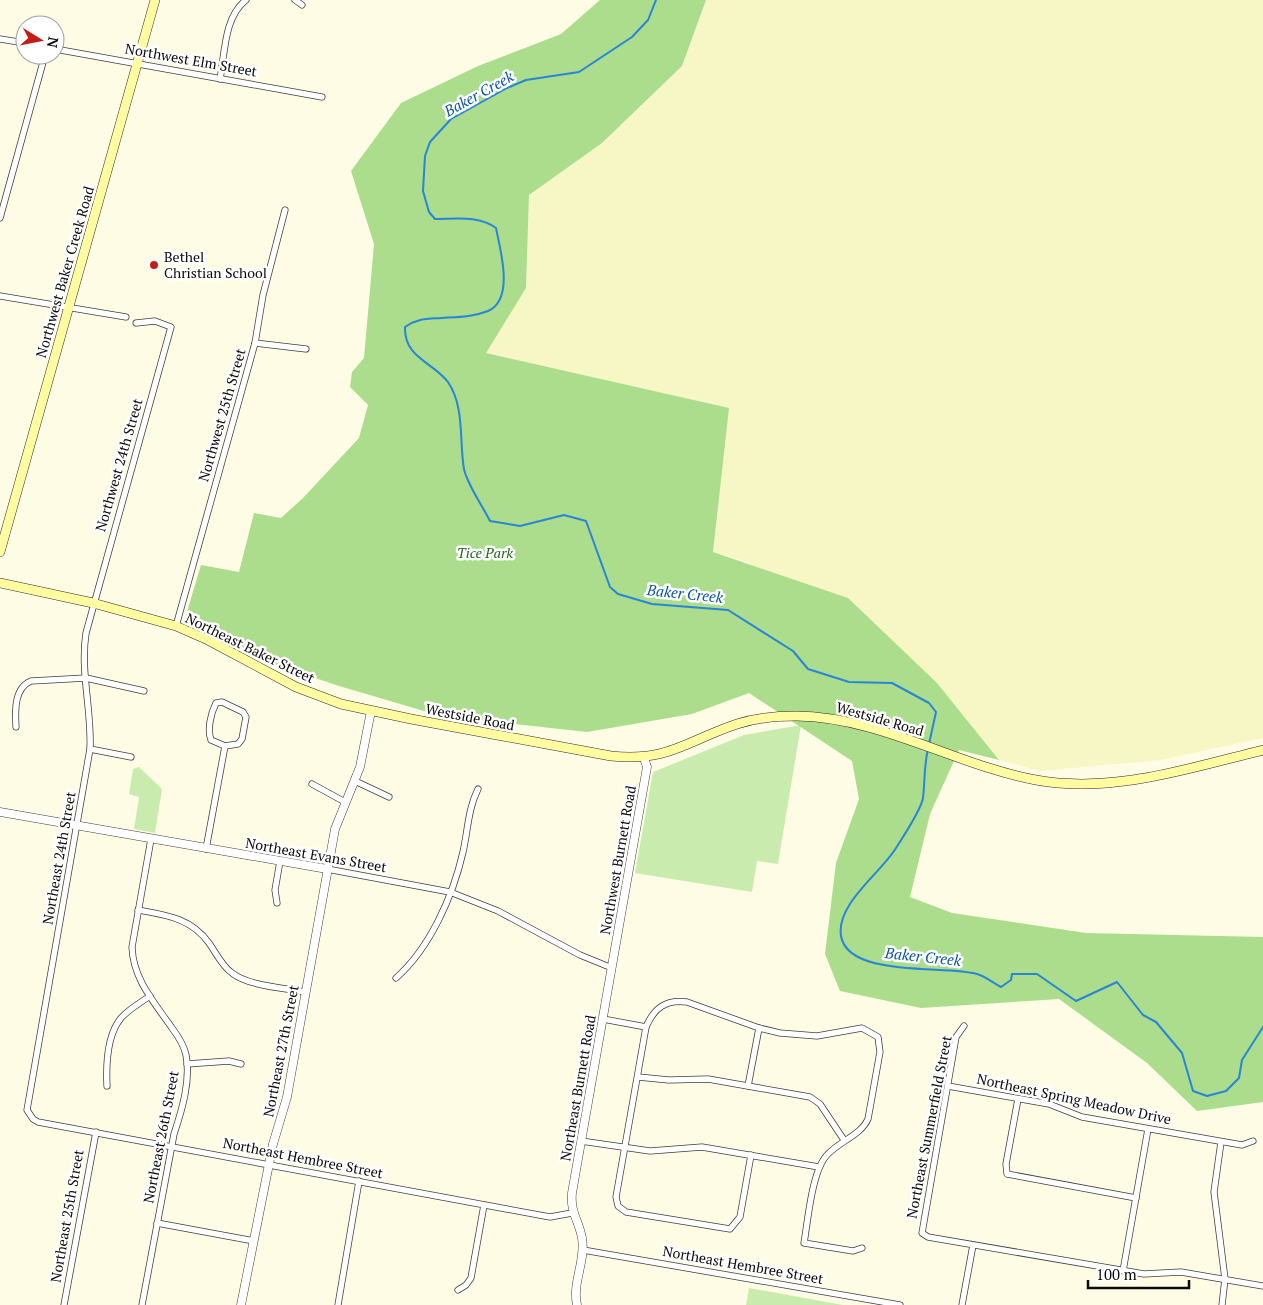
<svg xmlns="http://www.w3.org/2000/svg" width="1263" height="1305" font-family="'PT Serif',serif">
	<style>
		.farmland { fill: #f7f6c5 }
		.green { fill: #c9ecae }
		.forest { fill: #abdd8c }
		.lines { fill: none; stroke-linecap: round; stroke-linejoin: round }
		.stream { stroke: #2885d8; stroke-width: 2 }
		.minor-casing { stroke: #3d3d3d; stroke-width: 7 }
		.tertiary-casing { stroke: #3d3d3d; stroke-width: 9 }
		.secondary-casing { stroke: #2c2c2c; stroke-width: 10 }
		.minor { stroke: #fff; stroke-width: 5.5 }
		.tertiary { stroke: #fff; stroke-width: 8 }
		.secondary { stroke: #fffba1; stroke-width: 9 }
		.poi-dot { fill: #c31d18; stroke: #fff; stroke-width: 2 }
		.labels { text-anchor: middle; stroke-width: 5; stroke-linejoin: round; paint-order: stroke }
		.street-label { font-size: 14px; fill: #0a0a0a; stroke: #fff }
		.poi-label { font-size: 14px; fill: #0a0a0a; stroke: #fff; text-anchor: start }
		.park-label { font-size: 14px; font-style: italic; fill: #216517; stroke: #fff }
		.water-label { font-size: 15px; font-style: italic; fill: #0b56a3; stroke: #fff }
	</style>
	<rect width="100%" height="100%" fill="#fffce6"/>
	<!-- farmland -->
	<path class="farmland" d="M706,0H1263V738L1160,760L1040,771L999,760L937,683L745,561L713,552L728,408L485,353L526,288L529,195L602,143L682,66Z"/>
	<!-- green -->
	<g class="green">
		<path d="M801,725L778,864L757,861L752,892L635,873L653,772L744,735Z"/>
		<path d="M139,767L162,789L155,833L134,829L139,797L129,794L133,769Z"/>
		<path d="M749,1288L843,1305H746Z"/>
	</g>
	<!-- forest -->
	<path class="forest" d="M600,0H706L682,66L602,143L529,195L526,288L486,353L729,408L713,552L848,598L937,683L999,760L959,750L930,814L910,897L952,913L1086,933L1263,937V1102L1197,1111L1147,1063L1059,999L921,1008L840,991L825,954L836,863L859,799L852,761L749,693L692,714L587,732L441,716L339,686L259,659L188,622L186,615L201,565L239,572L254,513L281,518L303,498L359,438L368,405L350,387L352,372L364,358L374,244L351,171L401,103L478,66L561,34Z"/>
	<g class="lines">
		<!-- stream -->
		<g class="stream">
			<path d="M656,0L648,20L632,37L579,72L526,80L507,88L451,119L430,142L425,156L423,191L429,212L435,219C455,219 479,215 496,228C500,249 515,299 488,311C473,317 457,317 442,318C427,319 418,318 405,327C404,358 433,362 448,382C465,407 459,441 464,469C467,484 483,507 490,521L520,526L564,515L586,521L610,587L618,594L652,604L728,610L793,651L808,669L849,682L892,683L929,703L936,712L929,744"/>
			<path d="M928,749C924,765 925,781 923,798C921,810 903,837 896,848C880,874 836,904 841,936C848,978 946,965 977,974C985,976 993,983 1001,987L1011,980L1012,974H1037L1076,1001L1117,982L1143,1015L1156,1022L1182,1053L1193,1091L1207,1096L1226,1091L1239,1078L1242,1060L1263,1027"/>
		</g>
		<!-- minor casing -->
		<g class="minor-casing">
			<g id="minor">
				<path d="M295,0L302,5"/>
				<path d="M0,39L25,43"/>
				<path d="M55,49L322,97"/>
				<path d="M220,79C225,53 224,17 246,0"/>
				<path d="M0,218L45,55"/>
				<path d="M0,296L126,317"/>
				<path d="M136,323L155,321L171,327L86,633C80,672 92,711 90,749L27,1110L33,1119L38,1122L550,1217L572,1213"/>
				<path d="M255,343L306,349"/>
				<path d="M176,626L255,343L263,295L285,210"/>
				<path d="M16,727C15,711 14,688 31,681L86,678L144,691"/>
				<path d="M90,749L131,757"/>
				<path d="M355,781L389,797"/>
				<path d="M312,784L345,802"/>
				<path d="M206,849L225,746L238,744L242,739L246,717L243,712L222,702L216,703C211,713 207,729 211,740L225,746"/>
				<path d="M327,869L450,892L498,911L580,955L612,968"/>
				<path d="M277,903L275,890L280,861"/>
				<path d="M138,910C166,915 191,918 209,943C216,953 222,966 232,973C248,986 285,988 305,992"/>
				<path d="M396,978C430,948 453,896 463,852C468,830 468,809 478,789"/>
				<path d="M603,1019L646,1027"/>
				<path d="M964,1026L956,1037L922,1233L928,1237L1144,1274L1181,1272L1263,1286"/>
				<path d="M187,1064L229,1061L241,1064"/>
				<path d="M638,1077L669,1080L708,1079L810,1097L820,1104L844,1140"/>
				<path d="M107,1086C106,1065 107,1035 121,1018C129,1009 140,1003 150,996"/>
				<path d="M748,1086L759,1028"/>
				<path d="M948,1086L1049,1104L1082,1117L1242,1145L1253,1141"/>
				<path d="M1018,1099L1006,1164L1007,1174L1136,1198"/>
				<path d="M581,1141L650,1151L702,1147L819,1167"/>
				<path d="M1221,1142L1214,1192L1225,1279L1222,1305"/>
				<path d="M751,1155L740,1217L730,1229L626,1212L618,1206L616,1197L646,1027C654,1008 666,999 687,1002L759,1028L780,1033L817,1036L862,1028L878,1037L880,1052L868,1119C861,1135 840,1141 828,1154C812,1169 808,1220 804,1243L853,1251L862,1248"/>
				<path d="M157,1223L254,1241"/>
				<path d="M583,1250L900,1305"/>
				<path d="M1123,1271L1148,1129"/>
				<path d="M458,1290L466,1285L471,1278L484,1205"/>
				<path d="M64,1305L96,1132"/>
				<path d="M142,1305L174,1134C182,1110 191,1080 186,1055C184,1045 178,1036 172,1028C154,1002 133,979 132,947L151,839"/>
				<path d="M338,1305L359,1181"/>
				<path d="M962,1305L973,1245"/>
			</g>
		</g>
		<!-- tertiary casing -->
		<g class="tertiary-casing">
			<g id="tertiary">
				<path d="M0,812L327,869"/>
				<path d="M241,1305L273,1144L287,1097L335,829L360,767L371,711"/>
				<path d="M577,1305C572,1282 586,1261 582,1238C579,1221 570,1212 572,1193L647,767L644,758"/>
			</g>
		</g>
		<!-- secondary casing -->
		<g class="secondary-casing">
			<g id="secondary">
				<path d="M0,552L155,0"/>
				<path d="M0,583L93,603L176,626L208,640L296,687L341,704L411,719L611,756C669,762 686,741 737,724C756,718 776,716 796,716C881,717 955,765 1036,780C1112,794 1190,768 1263,750"/>
			</g>
		</g>
		<!-- minor -->
		<use href="#minor" class="minor"/>
		<!-- tertiary -->
		<use href="#tertiary" class="tertiary"/>
		<!-- secondary -->
		<use href="#secondary" class="secondary"/>
	</g>
	<!-- markers -->
	<circle class="poi-dot" cx="154" cy="265" r="5"/>
	<g class="labels">
		<!-- street labels -->
		<g class="street-label">
			<text transform="translate(191 60) rotate(10)" y="5">Northwest Elm Street</text>
			<text transform="translate(65 272) rotate(-74)" y="5">Northwest Baker Creek Road</text>
			<text transform="translate(222 415) rotate(-74)" y="5">Northwest 25th Street</text>
			<text transform="translate(119 465) rotate(-74)" y="5">Northwest 24th Street</text>
			<text transform="translate(250 648) rotate(26)" y="5">Northeast Baker Street</text>
			<text transform="translate(470 717) rotate(11)" y="5">Westside Road</text>
			<text transform="translate(880 719) rotate(16)" y="5">Westside Road</text>
			<text transform="translate(316 855) rotate(10)" y="5">Northeast Evans Street</text>
			<text transform="translate(59 858) rotate(-80)" y="5">Northeast 24th Street</text>
			<text transform="translate(618 860) rotate(-80)" y="5">Northwest Burnett Road</text>
			<text transform="translate(281 1051) rotate(-79)" y="5">Northeast 27th Street</text>
			<text transform="translate(578 1088) rotate(-80)" y="5">Northeast Burnett Road</text>
			<text transform="translate(1074 1099) rotate(12)" y="5">Northeast Spring Meadow Drive</text>
			<text transform="translate(929 1127) rotate(-79)" y="5">Northeast Summerfield Street</text>
			<text transform="translate(161 1137) rotate(-79)" y="5">Northeast 26th Street</text>
			<text transform="translate(303 1158) rotate(11)" y="5">Northeast Hembree Street</text>
			<text transform="translate(67 1216) rotate(-80)" y="5">Northeast 25th Street</text>
			<text transform="translate(743 1265) rotate(10)" y="5">Northeast Hembree Street</text>
		</g>
		<!-- poi labels -->
		<g class="poi-label">
			<text x="164" y="262">Bethel<tspan x="164" dy="16">Christian School</tspan></text>
		</g>
		<!-- park labels -->
		<g class="park-label">
			<text x="485" y="558">Tice Park</text>
		</g>
		<!-- water labels -->
		<g class="water-label">
			<text transform="translate(479 94) rotate(-29)" y="5">Baker Creek</text>
			<text transform="translate(685 594) rotate(6)" y="5">Baker Creek</text>
			<text transform="translate(923 957) rotate(6)" y="5">Baker Creek</text>
		</g>
	</g>
	<!-- north arrow -->
	<g transform="translate(40 40) rotate(100)"><circle r="24" fill="#ffffff" stroke="#9d9d9d"/>
	<path d="M0-4L9 19L0 12L-9 19Z" fill="#c31d18"/>
	<text y="-8" font-size="14" font-weight="bold" text-anchor="middle" fill="#0a0a0a">N</text>
	</g>
	<!-- scale -->
	<path d="M1088 1280v8h101v-8" fill="none" stroke="#0a0a0a" stroke-width="2.5"/>
	<text x="1096" y="1280" font-size="15" fill="#0a0a0a" stroke="#ffffff" stroke-width="4" paint-order="stroke">100 m</text>
</svg>
